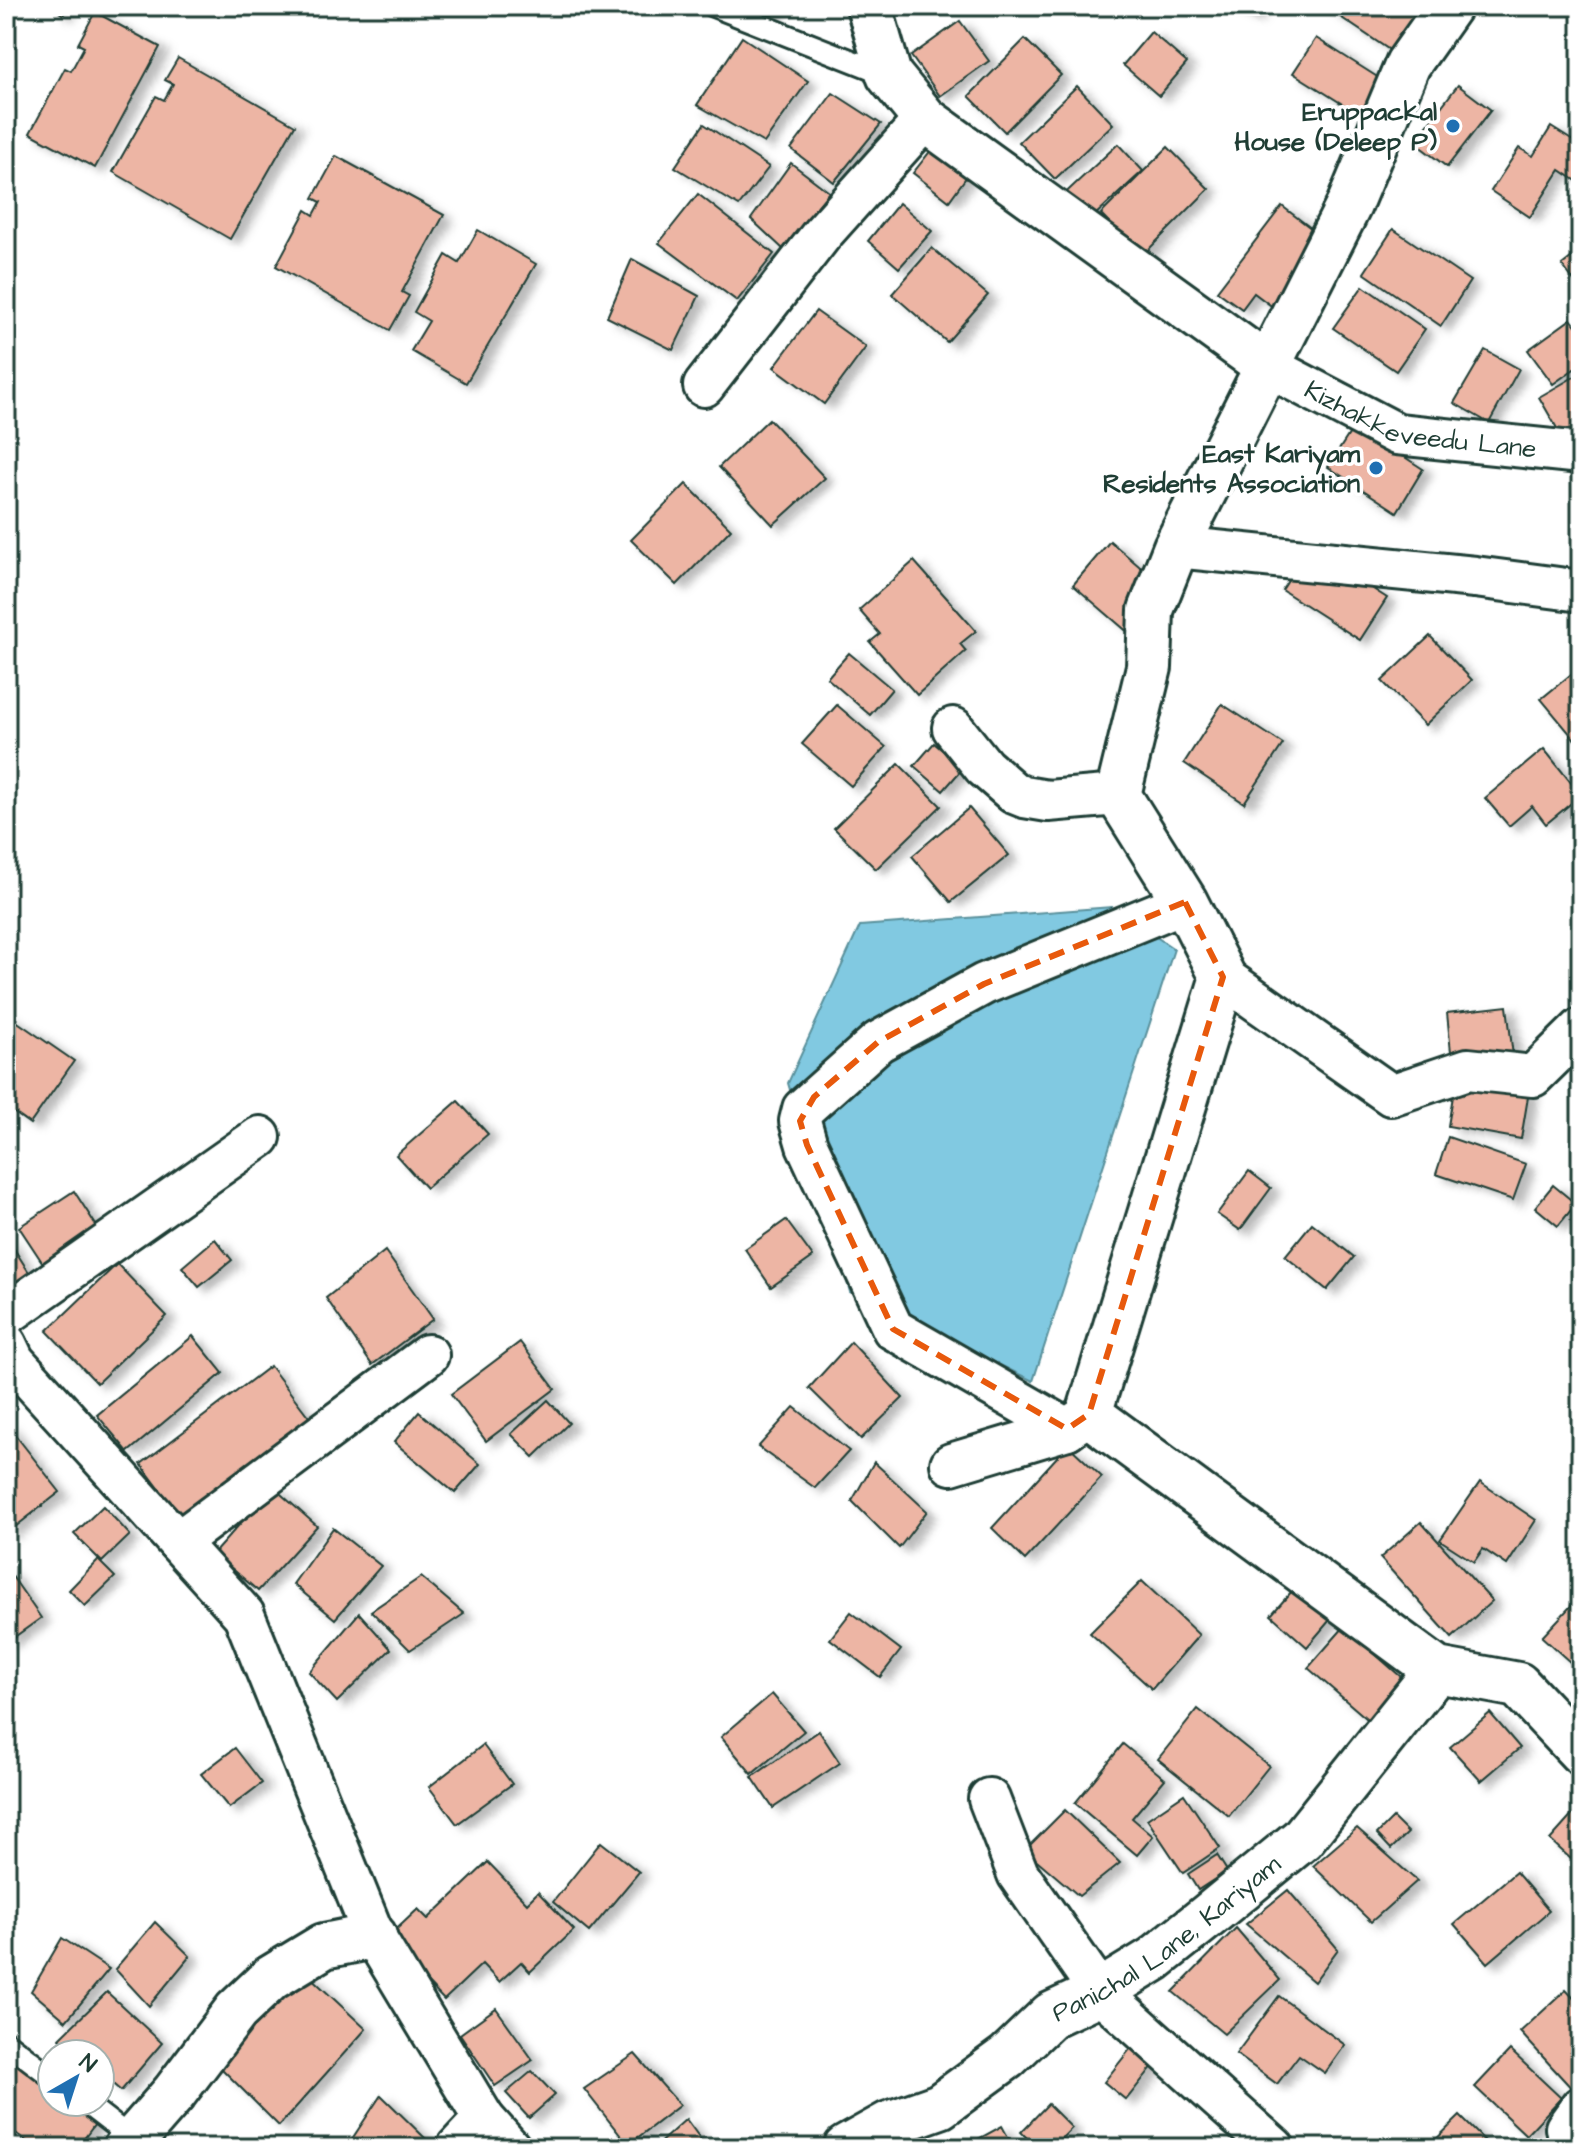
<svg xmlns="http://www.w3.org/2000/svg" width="1587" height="2154" font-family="'Architects Daughter',sans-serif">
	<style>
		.water { fill: #81c9e1; stroke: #5a919c; stroke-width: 2 }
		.building { fill: #edb5a4; stroke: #1f3d34; stroke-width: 2; filter: url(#shadow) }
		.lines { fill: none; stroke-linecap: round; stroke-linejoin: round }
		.service-casing { stroke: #1f3d34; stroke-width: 26 }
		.minor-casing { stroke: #1f3d34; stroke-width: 46 }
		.tertiary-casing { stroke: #1f3d34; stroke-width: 50 }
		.service { stroke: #fff; stroke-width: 20 }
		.minor { stroke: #fff; stroke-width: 40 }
		.tertiary { stroke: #fff; stroke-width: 44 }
		.marked { fill: none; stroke: #e8590c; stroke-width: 6; stroke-dasharray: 16 10; stroke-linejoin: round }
		.poi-dot { fill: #1f6fb2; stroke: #fff; stroke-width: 3 }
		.labels { text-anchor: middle; stroke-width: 7; stroke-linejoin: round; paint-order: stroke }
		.poi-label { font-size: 26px; font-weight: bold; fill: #1f3d34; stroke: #fff; text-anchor: end }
		.street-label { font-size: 26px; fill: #1f3d34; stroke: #fff }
	</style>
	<defs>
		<filter id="shadow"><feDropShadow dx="9" dy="5" stdDeviation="4" flood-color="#0004"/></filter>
	</defs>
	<rect width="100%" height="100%" fill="#fff"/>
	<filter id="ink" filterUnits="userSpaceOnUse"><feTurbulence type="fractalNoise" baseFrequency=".0125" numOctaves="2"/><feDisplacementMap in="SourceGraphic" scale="16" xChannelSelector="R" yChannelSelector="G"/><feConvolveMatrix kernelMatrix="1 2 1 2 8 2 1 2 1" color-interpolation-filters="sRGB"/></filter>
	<g filter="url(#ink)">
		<!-- water -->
		<path class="water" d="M1112,907L1174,949L1033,1381L850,1292L788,1083L860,926Z"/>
		<!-- building -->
		<g class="building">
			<path d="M52,6H70L63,15Z"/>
			<path d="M744,6H777L772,17Z"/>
			<path d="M1229,6H1257L1252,17Z"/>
			<path d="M1324,6H1443L1406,61Z"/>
			<path d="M95,12L160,47L95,168L30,133L65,68L71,71L84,47L78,44Z"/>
			<path d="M960,21L989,61L940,96L911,56Z"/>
			<path d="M1151,32L1187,63L1159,96L1123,65Z"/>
			<path d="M742,37L808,81L764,143L697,105Z"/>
			<path d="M1316,38L1390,85L1368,120L1293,73Z"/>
			<path d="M1025,39L1061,75L1005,132L969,96Z"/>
			<path d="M178,58L295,125L230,239L113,172L156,96L164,100L173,84L165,80Z"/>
			<path d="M1458,85L1491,110L1447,167L1414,142Z"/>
			<path d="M1077,86L1113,124L1055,179L1019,142Z"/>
			<path d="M833,93L881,124L834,182L791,149Z"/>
			<path d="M704,124L769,167L739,206L675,167Z"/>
			<path d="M1551,127L1581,146V184L1560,170L1530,217L1491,191L1519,148L1533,156Z"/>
			<path d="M1118,144L1143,171L1082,227L1058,200Z"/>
			<path d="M1168,147L1209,189L1142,256L1101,214Z"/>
			<path d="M932,149L967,176L949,201L913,173Z"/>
			<path d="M336,156L444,215L402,292L409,296L390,330L276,266L306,210L314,215L321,202L313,198Z"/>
			<path d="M791,163L829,192L783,249L751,219Z"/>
			<path d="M698,194L774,254L737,301L659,243Z"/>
			<path d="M899,203L932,231L899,268L868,241Z"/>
			<path d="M1282,206L1329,242L1278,311L1254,293L1242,309L1217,291Z"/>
			<path d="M1393,229L1470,281L1441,326L1364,273Z"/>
			<path d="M478,230L536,264L466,383L411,351L429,321L414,312L446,255L459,263Z"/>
			<path d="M932,248L988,295L947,342L892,294Z"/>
			<path d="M1581,250V290L1562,265Z"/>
			<path d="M632,259L699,296L673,350L607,317Z"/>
			<path d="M1363,286L1425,329L1396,371L1333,328Z"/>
			<path d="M816,311L866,347L824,404L774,367Z"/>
			<path d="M1571,319L1581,332V364L1553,384L1528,350Z"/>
			<path d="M1485,350L1519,369L1489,423L1454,403Z"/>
			<path d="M1581,373V436L1566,444L1539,397Z"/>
			<path d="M769,419L825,478L773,525L719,467Z"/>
			<path d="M1355,425L1423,469L1397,512L1328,467Z"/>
			<path d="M686,484L731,529L677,585L631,540Z"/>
			<path d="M1110,541L1168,591L1130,634L1073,585Z"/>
			<path d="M1309,548L1387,598L1360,640L1282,590Z"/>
			<path d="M914,561L976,631L960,644L966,651L917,695L870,642L880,634L859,610Z"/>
			<path d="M1430,636L1472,680L1425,725L1382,681Z"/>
			<path d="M849,653L892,689L870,715L827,678Z"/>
			<path d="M1581,666V747L1541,699Z"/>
			<path d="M1222,704L1283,744L1244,803L1184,763Z"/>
			<path d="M837,705L886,747L851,786L802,744Z"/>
			<path d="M934,743L963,768L943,791L914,766Z"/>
			<path d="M1544,749L1581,795L1546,824L1532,806L1509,826L1485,798Z"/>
			<path d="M899,764L941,806L876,869L834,828Z"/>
			<path d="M969,808L1009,855L951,902L912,856Z"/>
			<path d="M1507,1006L1513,1056L1452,1062L1447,1013Z"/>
			<path d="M6,1014L74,1061L30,1124L6,1107Z"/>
			<path d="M1456,1078L1529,1091L1521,1139L1448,1126Z"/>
			<path d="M458,1101L488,1134L426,1188L396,1155Z"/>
			<path d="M1448,1137L1526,1164L1513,1200L1436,1174Z"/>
			<path d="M1249,1171L1271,1188L1240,1230L1217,1214Z"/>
			<path d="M1553,1185L1576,1204L1558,1226L1535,1207Z"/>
			<path d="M74,1191L103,1236L48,1271L19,1227Z"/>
			<path d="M786,1220L813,1257L771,1287L745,1249Z"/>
			<path d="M1312,1223L1354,1257L1327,1290L1285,1256Z"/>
			<path d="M6,1236L30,1274L6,1290Z"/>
			<path d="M215,1239L232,1260L199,1287L182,1267Z"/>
			<path d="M385,1251L433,1319L372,1365L326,1298Z"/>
			<path d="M117,1264L167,1316L97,1383L47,1331Z"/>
			<path d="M193,1336L223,1373L128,1452L97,1415Z"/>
			<path d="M520,1342L555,1389L486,1441L451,1394Z"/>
			<path d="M851,1342L903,1398L861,1439L809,1388Z"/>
			<path d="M270,1366L312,1421L182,1519L141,1464Z"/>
			<path d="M548,1400L569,1423L534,1457L511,1434Z"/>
			<path d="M794,1407L849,1451L815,1488L758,1447Z"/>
			<path d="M419,1412L480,1464L455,1493L394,1442Z"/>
			<path d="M6,1423L60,1492L6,1534Z"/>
			<path d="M1068,1445L1102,1477L1025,1560L992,1528Z"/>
			<path d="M874,1462L927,1511L899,1548L852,1501Z"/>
			<path d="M1480,1482L1536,1520L1507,1565L1483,1549L1474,1562L1440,1540Z"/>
			<path d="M273,1487L317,1526L258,1591L214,1553Z"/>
			<path d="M103,1506L130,1535L102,1562L74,1534Z"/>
			<path d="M1421,1522L1492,1601L1452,1638L1380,1558Z"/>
			<path d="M333,1528L381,1566L335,1619L293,1584Z"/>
			<path d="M98,1560L115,1577L85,1606L69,1590Z"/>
			<path d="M7,1569L41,1618L6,1643V1570Z"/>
			<path d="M421,1577L464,1614L410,1650L371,1611Z"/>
			<path d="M1142,1581L1199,1635L1152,1689L1090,1633Z"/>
			<path d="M1299,1583L1335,1614L1307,1647L1271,1615Z"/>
			<path d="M1581,1595V1672L1542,1637Z"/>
			<path d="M851,1612L901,1650L880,1677L830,1639Z"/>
			<path d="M359,1613L391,1649L337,1702L309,1672Z"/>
			<path d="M1344,1627L1408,1683L1373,1724L1308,1668Z"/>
			<path d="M772,1694L804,1731L752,1774L721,1737Z"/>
			<path d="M1198,1709L1269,1766L1229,1816L1158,1759Z"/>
			<path d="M1490,1713L1520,1748L1481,1781L1450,1747Z"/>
			<path d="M819,1731L840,1763L773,1808L752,1777Z"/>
			<path d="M1123,1744L1165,1779L1132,1818L1153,1836L1137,1855L1075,1803Z"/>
			<path d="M483,1745L512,1784L457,1824L429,1787Z"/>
			<path d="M235,1748L262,1783L229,1808L201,1774Z"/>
			<path d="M1184,1794L1220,1848L1183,1873L1147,1819Z"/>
			<path d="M1065,1810L1120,1863L1079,1896L1025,1850Z"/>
			<path d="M1575,1812L1581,1818V1848L1571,1859L1550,1840Z"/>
			<path d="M1393,1818L1408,1833L1391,1849L1377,1834Z"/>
			<path d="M1357,1828L1417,1881L1371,1922L1313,1866Z"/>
			<path d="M601,1842L639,1872L589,1932L553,1902Z"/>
			<path d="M1217,1855L1227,1871L1198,1890L1188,1874Z"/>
			<path d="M488,1862L527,1903L538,1892L574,1930L530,1972L521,1962L499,1982L482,1964L444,2000L386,1939L418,1909L428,1919Z"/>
			<path d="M1516,1872L1549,1911L1488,1963L1454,1924Z"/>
			<path d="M1288,1890L1338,1949L1314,1982L1246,1924Z"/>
			<path d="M155,1922L190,1956L149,2006L115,1969Z"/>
			<path d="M1236,1928L1280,1980L1224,2034L1173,1992Z"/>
			<path d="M62,1938L109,1969L66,2021L31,1991Z"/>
			<path d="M305,1972L366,2029L279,2126L211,2058Z"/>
			<path d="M1566,1990L1581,2006V2087L1575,2092L1520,2032Z"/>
			<path d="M107,1992L162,2043L121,2091L100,2073V2054H78L60,2038Z"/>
			<path d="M1279,1996L1345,2045L1325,2073L1299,2055L1277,2084L1236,2054Z"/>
			<path d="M496,2008L533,2060L495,2086L460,2034Z"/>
			<path d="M1139,2038L1161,2056L1126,2100L1104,2082Z"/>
			<path d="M1510,2050L1561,2098L1526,2135L1475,2087Z"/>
			<path d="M6,2054L52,2086V2102H74L98,2120L77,2148H36L6,2126Z"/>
			<path d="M635,2054L680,2105L628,2145L584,2089Z"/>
			<path d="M532,2071L555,2095L529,2118L506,2093Z"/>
			<path d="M381,2095L430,2143L423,2148H346Z"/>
			<path d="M1048,2104L1072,2128L1052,2148H1037L1021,2132Z"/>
			<path d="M1460,2116L1492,2148H1427Z"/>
			<path d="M686,2119L707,2148H654Z"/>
			<path d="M1002,2126L1014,2148H962Z"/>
		</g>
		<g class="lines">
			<!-- service casing -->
			<g class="service-casing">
				<g id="service">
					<path d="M713,6L888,75"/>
					<path d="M6,2042L52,2077"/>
					<path d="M84,2102L132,2139"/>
				</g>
			</g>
			<!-- minor casing -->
			<g class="minor-casing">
				<g id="minor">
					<path id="s1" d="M1267,366L1397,434L1581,453"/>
					<path d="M704,386L822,234L925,119"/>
					<path d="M1176,547L1475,577L1581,591"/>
					<path d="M953,728L984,767L1014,793L1024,797L1048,801L1118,795"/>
					<path d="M1223,977L1391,1095L1468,1069L1533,1076L1581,1029"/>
					<path d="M6,1315L260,1137"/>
					<path d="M6,1344L14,1361L244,1615L374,1936L484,2119L510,2148"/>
					<path d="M1089,1414L1067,1429L893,1329L807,1145L800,1121L803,1109L878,1042L984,984L1185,902"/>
					<path d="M951,1464L1067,1429"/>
					<path d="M178,1542L428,1355"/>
					<path d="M989,1799L1018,1874L1100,1992L1274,2148"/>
					<path d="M1566,2128L1581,2107"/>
					<path d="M457,2148L484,2119"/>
				</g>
			</g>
			<!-- tertiary casing -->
			<g class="tertiary-casing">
				<g id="tertiary">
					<path d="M869,6L889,75L925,119L1267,366"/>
					<path d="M1449,6L1408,64L1349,205L1176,547L1151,610L1149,667L1118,795L1185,902L1223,977L1089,1414L1437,1670L1518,1685L1581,1752"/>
					<path d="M126,2148L174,2093L236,2011L271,1978L324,1946L374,1936"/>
					<path id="s2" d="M846,2148L889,2124L940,2106L1007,2057L1051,2015L1100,1992L1154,1959L1208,1916L1302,1839L1437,1670"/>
				</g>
			</g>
			<!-- service -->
			<use href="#service" class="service"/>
			<!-- minor -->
			<use href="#minor" class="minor"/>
			<!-- tertiary -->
			<use href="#tertiary" class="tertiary"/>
		</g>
	</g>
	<!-- marked area -->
	<path class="marked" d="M1185,902L1223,977L1089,1414L1067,1429L893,1329L807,1145L800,1121L814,1097L878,1042L984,984Z"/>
	<!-- markers -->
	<g class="poi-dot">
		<circle cx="1453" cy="126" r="8"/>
		<circle cx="1376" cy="468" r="8"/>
	</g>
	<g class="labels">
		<!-- poi labels -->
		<g class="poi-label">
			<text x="1437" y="120">Eruppackal<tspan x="1437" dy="30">House (Deleep P)</tspan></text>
			<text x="1360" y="462">East Kariyam<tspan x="1360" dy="30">Residents Association</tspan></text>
		</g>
		<!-- street labels -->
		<g class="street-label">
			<text dy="9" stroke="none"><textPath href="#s1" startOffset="166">Kizhakkeveedu Lane</textPath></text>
			<text dy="9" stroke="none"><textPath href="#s2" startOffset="386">Panichal Lane, Kariyam</textPath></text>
		</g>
	</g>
	<!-- margin -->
	<rect width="1587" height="2154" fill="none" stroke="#fff" stroke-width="32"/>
	<rect x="16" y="16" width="1555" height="2122" fill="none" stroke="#1f3d34" stroke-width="3" filter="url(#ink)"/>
	<!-- north arrow -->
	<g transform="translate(76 2078) rotate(39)"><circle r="38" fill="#ffffff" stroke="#a5b1ae" stroke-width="2"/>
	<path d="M0-6L14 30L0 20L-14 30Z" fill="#1f6fb2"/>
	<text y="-12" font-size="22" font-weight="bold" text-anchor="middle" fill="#1f3d34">N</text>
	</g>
</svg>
